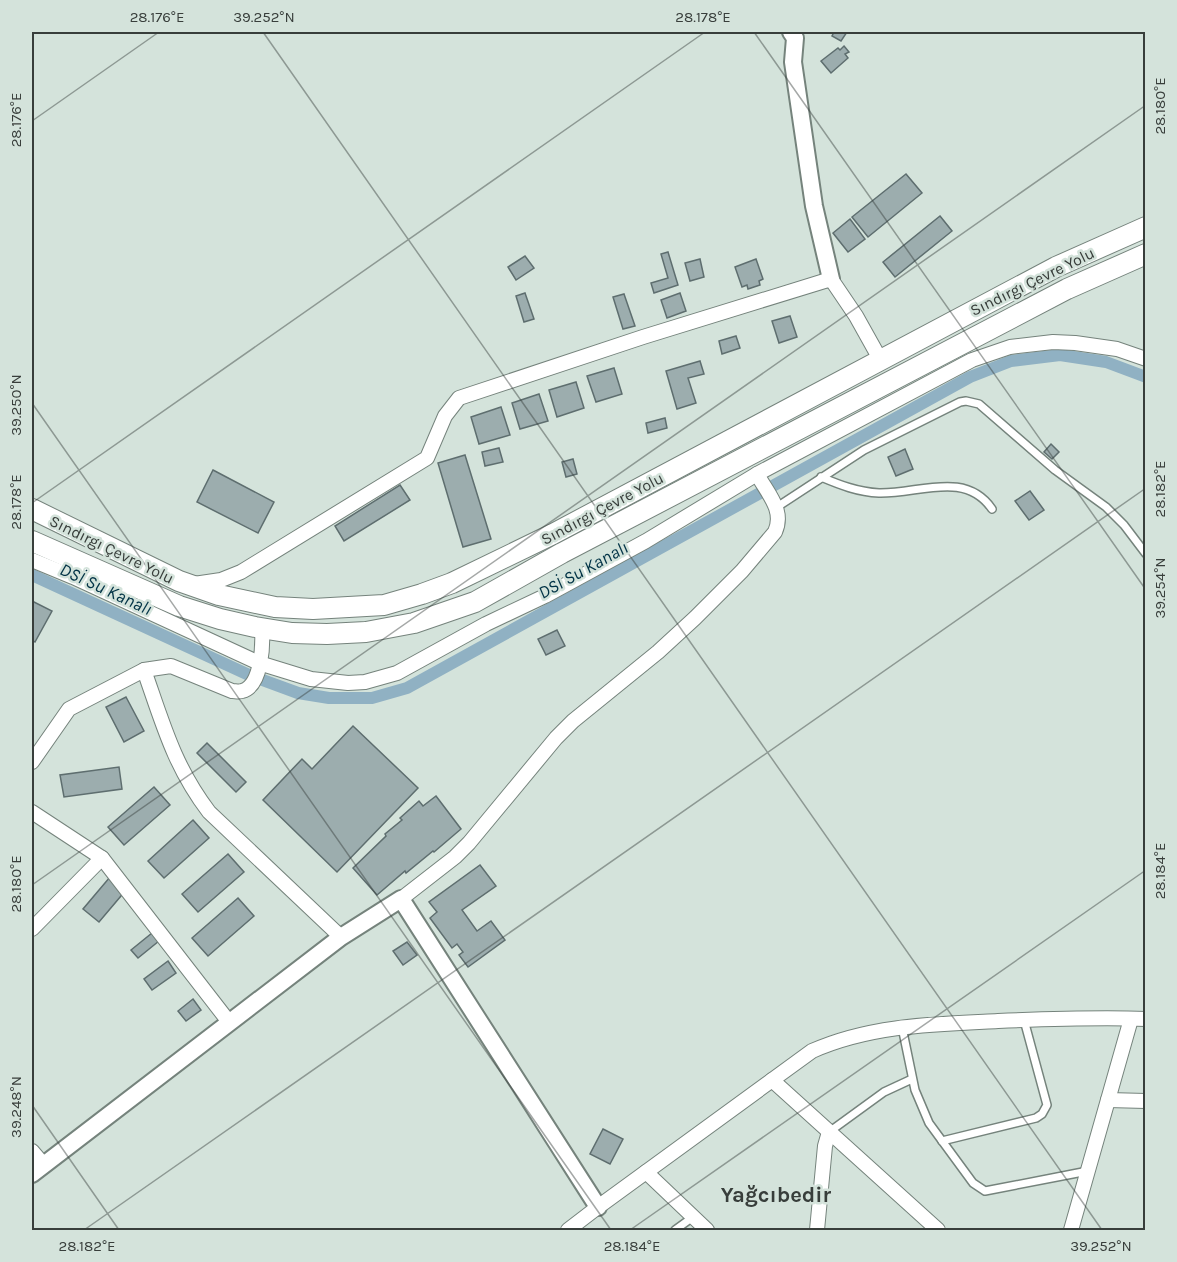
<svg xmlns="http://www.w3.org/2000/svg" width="1177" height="1262" font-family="Karla,sans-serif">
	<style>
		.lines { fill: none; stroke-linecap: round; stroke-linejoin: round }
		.canal { stroke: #90b1c3; stroke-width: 12 }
		.building { fill: #9cadae; stroke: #5e6e6f; stroke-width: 1.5 }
		.service-casing { stroke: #75837c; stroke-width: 10 }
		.minor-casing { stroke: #75837c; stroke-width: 16 }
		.tertiary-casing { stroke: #75837c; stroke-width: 20 }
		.secondary-casing { stroke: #75837c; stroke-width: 22 }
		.service { stroke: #fff; stroke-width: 7 }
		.minor { stroke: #fff; stroke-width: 14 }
		.tertiary { stroke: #fff; stroke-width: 16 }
		.secondary { stroke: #fff; stroke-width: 20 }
		.ticks { fill: none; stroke: #383e3b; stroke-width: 1.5; stroke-opacity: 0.45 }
		.labels { text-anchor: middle; stroke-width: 5; stroke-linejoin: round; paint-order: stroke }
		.street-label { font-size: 16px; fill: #383e3b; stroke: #d4e3db }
		.water-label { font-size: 18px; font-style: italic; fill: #023346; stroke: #d4e3db }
		.district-label { font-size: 22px; font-weight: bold; fill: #383e3b; stroke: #d4e3db }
		.neatline { fill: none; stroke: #383e3b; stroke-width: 2 }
		.ticks-label { font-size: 15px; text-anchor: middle; fill: #383e3b }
	</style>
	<rect width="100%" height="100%" fill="#d4e3db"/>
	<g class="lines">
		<!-- canal -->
		<path class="canal" d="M32,575L249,675L298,693L329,698H372L407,688L970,377L1011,361L1060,355L1106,362L1146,377"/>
	</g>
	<!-- building -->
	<g class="building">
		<path d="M834,32H847L841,41L832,36Z"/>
		<path d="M844,46L849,52L845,54L848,58L831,73L821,61L838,48L840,50Z"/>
		<path d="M906,174L922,193L868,237L852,217Z"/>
		<path d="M940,216L952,231L895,277L883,262Z"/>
		<path d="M850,219L865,239L848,252L833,233Z"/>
		<path d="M668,252L678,285L654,293L651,283L668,278L661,254Z"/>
		<path d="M525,256L534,268L516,280L508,267Z"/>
		<path d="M700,259L704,277L690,281L685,263Z"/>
		<path d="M756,259L763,279L759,281L760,285L748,289L747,285L742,287L735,267Z"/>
		<path d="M525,293L534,319L524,322L516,296Z"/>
		<path d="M680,293L686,311L667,318L661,300Z"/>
		<path d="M624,294L635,326L623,329L613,297Z"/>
		<path d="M790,316L797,337L779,343L772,321Z"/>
		<path d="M736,336L740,348L722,354L719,341Z"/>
		<path d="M700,361L704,374L688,378L696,403L677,409L666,371Z"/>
		<path d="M614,368L622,394L596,402L587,376Z"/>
		<path d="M576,382L584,408L557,417L549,390Z"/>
		<path d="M539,394L548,421L520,429L512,403Z"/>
		<path d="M501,407L510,435L479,444L471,417Z"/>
		<path d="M665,418L667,428L648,433L646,423Z"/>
		<path d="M1051,444L1059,452L1052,459L1044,452Z"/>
		<path d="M499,448L503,462L485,466L482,452Z"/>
		<path d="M905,449L913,469L896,476L888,457Z"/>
		<path d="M465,455L491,539L463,547L438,463Z"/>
		<path d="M573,459L577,474L566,477L562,462Z"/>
		<path d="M213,470L274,502L258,533L197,502Z"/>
		<path d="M400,485L410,500L344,541L335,526Z"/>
		<path d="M1030,491L1044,510L1029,520L1015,501Z"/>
		<path d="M32,601L52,611L35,642L32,640Z"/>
		<path d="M557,630L565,646L546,655L538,639Z"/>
		<path d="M126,697L144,731L124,742L106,707Z"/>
		<path d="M353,726L418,788L337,872L263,800L302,759L312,769Z"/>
		<path d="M207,743L246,782L236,792L197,753Z"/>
		<path d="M119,767L122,789L64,797L60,775Z"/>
		<path d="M154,787L170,805L124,845L108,827Z"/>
		<path d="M436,796L461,829L434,852L433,851L406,873L405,871L377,895L353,868L386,836L385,834L402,820L400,818L419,801L423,806Z"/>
		<path d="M193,820L209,838L164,878L148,861Z"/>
		<path d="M228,854L244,872L198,912L182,894Z"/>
		<path d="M480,865L496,886L462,910L477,931L491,921L505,940L468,967L459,955L463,952L457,944L452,948L430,918L437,912L429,902Z"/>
		<path d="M110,877L126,890L99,922L83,909Z"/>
		<path d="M238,898L254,916L208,956L192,938Z"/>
		<path d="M152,933L159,941L138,958L131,950Z"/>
		<path d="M407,942L417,955L403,965L393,951Z"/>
		<path d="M168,961L176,973L152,990L144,979Z"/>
		<path d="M193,999L201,1010L186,1021L178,1011Z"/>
		<path d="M603,1129L623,1139L610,1164L590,1154Z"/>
	</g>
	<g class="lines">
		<!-- service casing -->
		<g class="service-casing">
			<g id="service">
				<path d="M821,477C840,485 858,492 879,493C919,494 965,470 992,509"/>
				<path d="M777,507L864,450L960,402L966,401L979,404L1055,470L1106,507L1124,525L1146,554"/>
				<path d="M902,1027L915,1090L929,1123L973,1183L985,1191L1088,1171"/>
				<path d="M829,1132L884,1092L912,1079"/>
				<path d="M942,1141L1036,1118L1042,1114L1047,1105L1024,1020"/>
				<path d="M675,1230L693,1217"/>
			</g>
		</g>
		<!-- minor casing -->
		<g class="minor-casing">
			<g id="minor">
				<path d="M32,560L73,577L259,663L311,679L348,683L365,682L397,673L486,624L545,596L646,541L757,474L972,360L1010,347L1053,342L1075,343L1117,349L1146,359"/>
				<path d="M194,584L221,580L241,572L427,458L445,416L459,398L643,337L831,279L856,316L880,359"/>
				<path d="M144,670C163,724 174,766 209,812L341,937"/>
				<path d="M32,762L69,709L144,670L171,666L232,691C235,691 239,692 242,691C262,686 263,644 262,628"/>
				<path d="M32,812L102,858L229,1022"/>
				<path d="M401,899L455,857L469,843L556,738L573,721L658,652L695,618L742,571L775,532C785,510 767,493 757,474"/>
				<path d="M32,929L102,858"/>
				<path d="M772,1080L938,1230"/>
				<path d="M1108,1100L1146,1101"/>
				<path d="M32,1151L44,1165"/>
				<path d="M646,1172L707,1230"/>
				<path d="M568,1230L598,1207L812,1051C870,1025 935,1024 998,1021C1047,1019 1096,1017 1146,1019"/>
				<path d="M817,1230L825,1146L829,1132"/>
				<path d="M1071,1230L1131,1019"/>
			</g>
		</g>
		<!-- tertiary casing -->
		<g class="tertiary-casing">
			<g id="tertiary">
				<path d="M791,32L795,38L793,62L814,206L831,279"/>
				<path d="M32,1174L341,937L401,899L598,1207"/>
			</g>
		</g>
		<!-- secondary casing -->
		<g class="secondary-casing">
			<g id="secondary">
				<path d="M32,509L179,581L219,595L275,607L313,609L384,605L422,594L452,583L553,534L1056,267L1146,227"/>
				<path d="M32,541L179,606L220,619L255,627L292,633L327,634L366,632L414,623L475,602L562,553L1067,289L1146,254"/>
			</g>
		</g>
		<!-- service -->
		<use href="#service" class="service"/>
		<!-- minor -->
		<use href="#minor" class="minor"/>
		<!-- tertiary -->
		<use href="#tertiary" class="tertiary"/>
		<!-- secondary -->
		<use href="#secondary" class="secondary"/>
	</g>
	<!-- ticks -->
	<path class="ticks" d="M263,32L1102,1230M754,32L1146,590M32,121L159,32M32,403L611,1230M32,503L705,32M32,885L1146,105M32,1105L119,1230M84,1230L1146,488M630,1230L1146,870"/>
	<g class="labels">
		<!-- street labels -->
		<g class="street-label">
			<text transform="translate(1032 281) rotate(-26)" y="6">Sındırgı Çevre Yolu</text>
			<text transform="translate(602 508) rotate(-28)" y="6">Sındırgı Çevre Yolu</text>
			<text transform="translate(112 549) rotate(26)" y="6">Sındırgı Çevre Yolu</text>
		</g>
		<!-- water labels -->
		<g class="water-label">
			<text transform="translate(583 570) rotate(-29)" y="6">DSİ Su Kanalı</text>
			<text transform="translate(106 589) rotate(25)" y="6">DSİ Su Kanalı</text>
		</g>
		<!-- district labels -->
		<g class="district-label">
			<text x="776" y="1202">Yağcıbedir</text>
		</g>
	</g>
	<!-- border -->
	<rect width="1177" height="1262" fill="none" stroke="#d4e3db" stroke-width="66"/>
	<rect x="33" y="33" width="1111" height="1196" class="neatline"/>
	<g class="ticks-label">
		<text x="157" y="22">28.176°E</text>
		<text x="264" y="22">39.252°N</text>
		<text x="703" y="22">28.178°E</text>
		<text transform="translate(1160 106) rotate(-90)" y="5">28.180°E</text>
		<text transform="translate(16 120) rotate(-90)" y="5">28.176°E</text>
		<text transform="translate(16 405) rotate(-90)" y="5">39.250°N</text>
		<text transform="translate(1160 489) rotate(-90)" y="5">28.182°E</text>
		<text transform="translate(16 502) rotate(-90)" y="5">28.178°E</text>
		<text transform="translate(1160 588) rotate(-90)" y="5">39.254°N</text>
		<text transform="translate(1160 871) rotate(-90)" y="5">28.184°E</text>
		<text transform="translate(16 884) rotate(-90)" y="5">28.180°E</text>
		<text transform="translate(16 1107) rotate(-90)" y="5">39.248°N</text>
		<text x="87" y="1251">28.182°E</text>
		<text x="632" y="1251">28.184°E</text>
		<text x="1101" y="1251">39.252°N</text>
	</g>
</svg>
